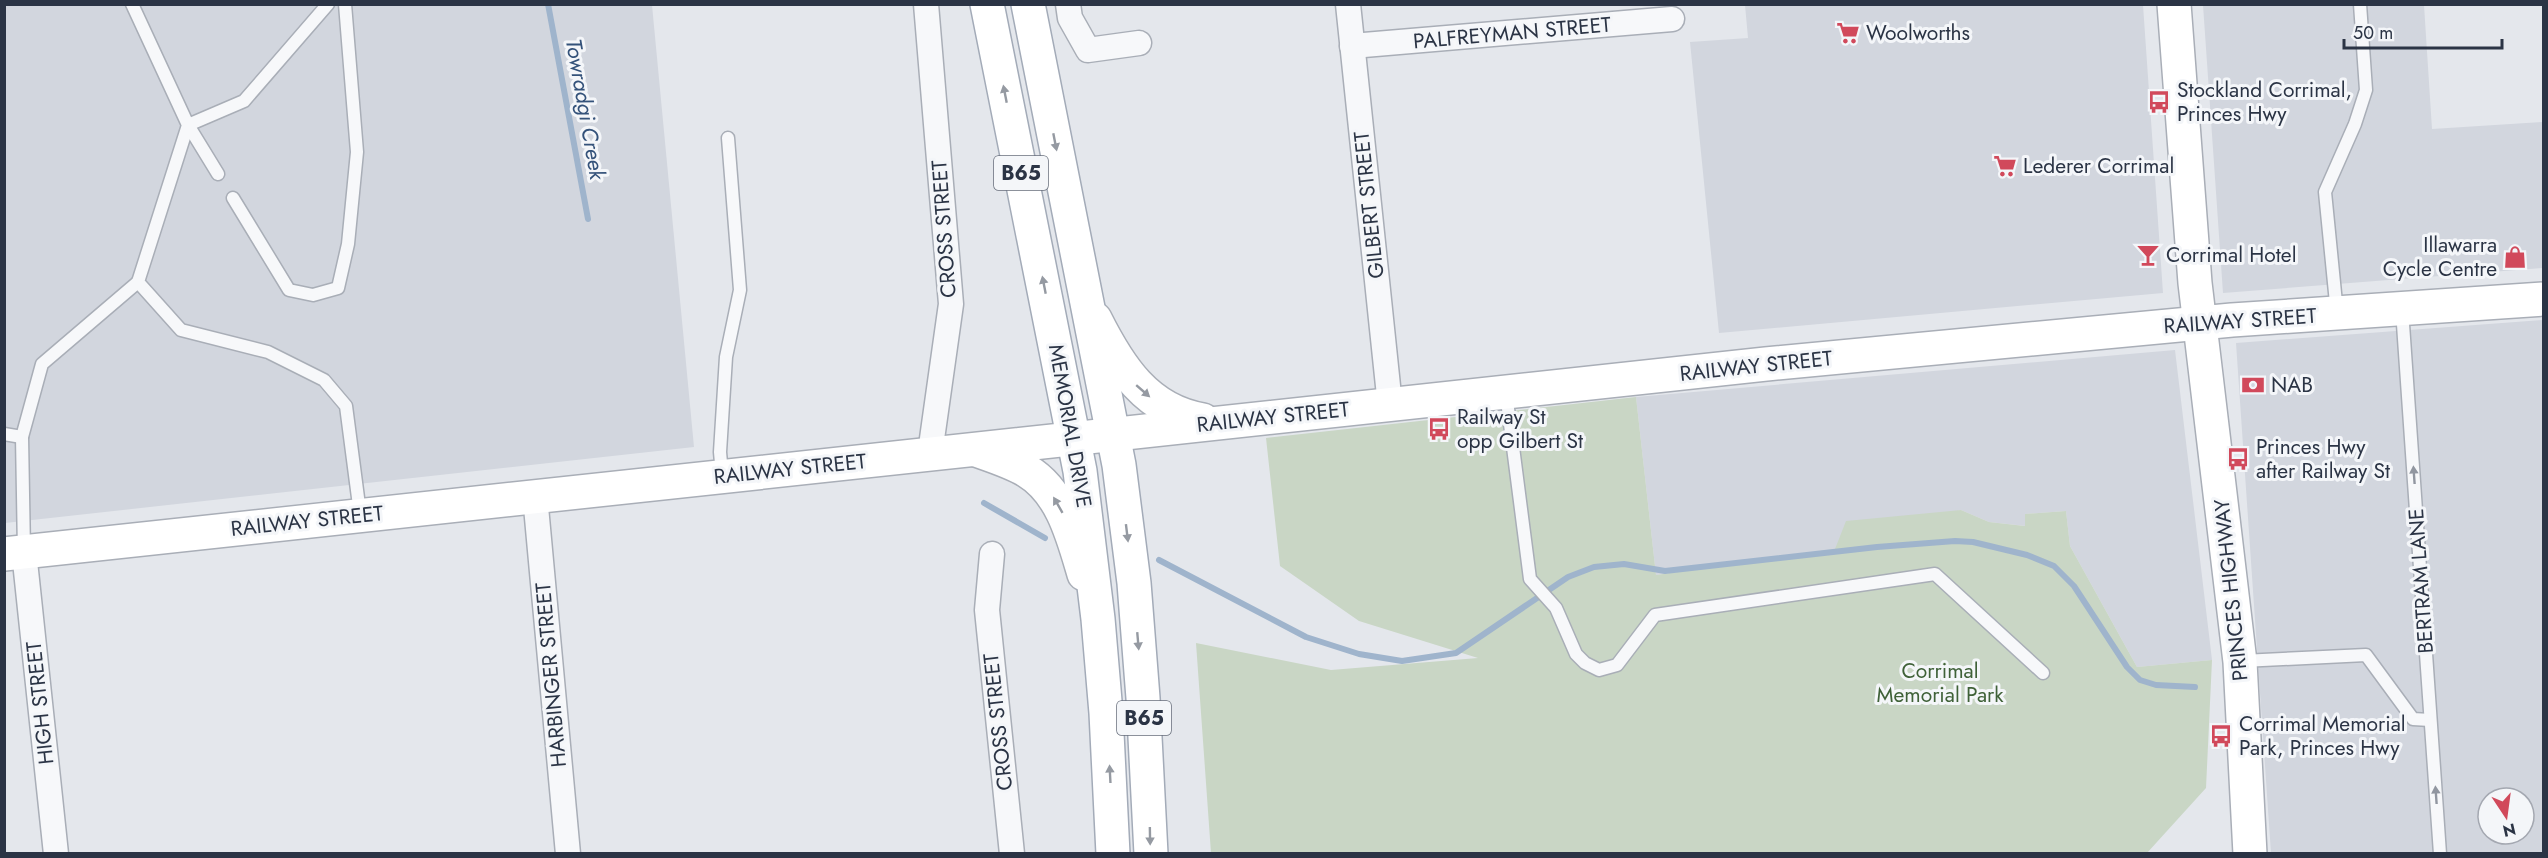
<svg xmlns="http://www.w3.org/2000/svg" width="2548" height="858" font-family="Jost,sans-serif">
	<style>
		.built { fill: #d2d6de; fill-rule: evenodd }
		.green { fill: #c9d6c5 }
		.lines { fill: none; stroke-linecap: round; stroke-linejoin: round }
		.stream { stroke: #9fb4cc; stroke-width: 6 }
		.lane-casing { stroke: #a9aeb7; stroke-width: 15 }
		.street-casing { stroke: #a9aeb7; stroke-width: 27 }
		.secondary-casing { stroke: #a9aeb7; stroke-width: 36 }
		.primary-casing { stroke: #a3abb8; stroke-width: 36 }
		.lane { stroke: #f7f8fa; stroke-width: 12 }
		.street { stroke: #f7f8fa; stroke-width: 24 }
		.secondary { stroke: #fff; stroke-width: 33 }
		.primary { stroke: #fff; stroke-width: 33 }
		.oneway { fill: #959aa2 }
		.oneway2 { fill: #9196a0 }
		.labels { text-anchor: middle; stroke-width: 6; stroke-linejoin: round; paint-order: stroke }
		.shield { fill: #f4f6f9; stroke: #676e7b; stroke-width: 1.5 }
		.shield-label { font-size: 20px; font-weight: bold; fill: #2b3445 }
		.street-label { font-size: 21px; fill: #2b3445; stroke: #f4f6f9 }
		.poi-label { font-size: 21px; fill: #2b3445; stroke: #f4f6f9; text-anchor: start }
		.park-label { font-size: 21px; fill: #3f6138; stroke: #f4f6f9 }
		.water-label { font-size: 22px; font-style: italic; fill: #34527a; stroke: #f4f6f9 }
	</style>
	<rect width="100%" height="100%" fill="#e4e7ec"/>
	<!-- built -->
	<g class="built">
		<path d="M4,5H652L694,447L5,523Z"/>
		<path d="M1745,5H2143L2163,293L1719,333L1690,42L1748,38Z"/>
		<path d="M2203,5H2424L2432,129L2543,122V268L2223,293Z"/>
		<path d="M2543,320V853H2271L2236,343ZM2488,798H2524V834H2488Z"/>
		<path d="M2175,350L2212,660L2137,667L2070,546L2066,511L2025,514L2026,526L1989,522L1961,510L1836,549L1656,575L1636,397Z"/>
	</g>
	<!-- green -->
	<path class="green" d="M1636,397L1656,575L1835,549L1846,521L1961,510L1989,522L2025,526V514L2066,511L2070,546L2137,667L2212,660L2206,788L2147,853H1211L1196,643L1331,670L1478,658L1359,621L1280,566L1266,438Z"/>
	<g class="lines">
		<!-- stream -->
		<g class="stream">
			<path d="M548,4L588,219"/>
			<path d="M984,503L1045,538"/>
			<path d="M1159,560L1306,637L1359,654L1402,661L1456,653L1568,577L1594,567L1624,564L1665,571L1877,547L1955,541L1973,542L2027,555L2054,566L2074,586L2127,667L2140,680L2156,685L2195,687"/>
		</g>
		<!-- lane casing -->
		<g class="lane-casing">
			<g id="lane">
				<path d="M132,4L188,125L138,282L181,330L268,352L324,380L346,406L360,513"/>
				<path d="M218,174L188,125L244,101L328,4"/>
				<path d="M233,198L289,290L313,295L338,288L348,244L357,152L345,4"/>
				<path d="M2402,310L2440,854"/>
				<path d="M2337,313L2325,192L2355,124L2366,90L2360,4"/>
				<path d="M1506,393L1530,579L1556,608L1576,654L1585,663L1599,670L1617,665L1655,615L1935,574L2043,673"/>
				<path d="M4,434L22,437"/>
				<path d="M722,474L720,452L726,357L740,290L728,138"/>
				<path d="M24,552L22,437L42,364L138,282"/>
				<path d="M2242,661L2366,655L2413,719L2430,720"/>
			</g>
		</g>
		<!-- street casing -->
		<g class="street-casing">
			<g id="street">
				<path d="M926,4L951,304L930,453"/>
				<path d="M1068,4L1070,18L1088,50L1139,43"/>
				<path d="M1348,4L1390,405"/>
				<path d="M1352,46L1672,19"/>
				<path d="M535,496L568,854"/>
				<path d="M24,552L56,854"/>
				<path d="M992,554L987,610L1012,854"/>
			</g>
		</g>
		<!-- secondary casing -->
		<g class="secondary-casing">
			<g id="secondary">
				<path d="M2174,4L2195,283L2240,662L2250,854"/>
				<path d="M1095,319C1119,367 1147,411 1203,420"/>
				<path d="M976,450C993,456 1012,462 1027,471C1062,492 1073,537 1084,574"/>
				<path d="M4,554L1766,364L2232,320L2544,299"/>
			</g>
		</g>
		<!-- primary casing -->
		<g class="primary-casing">
			<g id="primary">
				<path d="M987,4L1080,471L1098,619L1106,713L1113,854"/>
				<path d="M1028,4L1119,465L1134,583L1143,698L1151,854"/>
			</g>
		</g>
		<!-- lane -->
		<use href="#lane" class="lane"/>
		<!-- street -->
		<use href="#street" class="street"/>
		<!-- secondary -->
		<use href="#secondary" class="secondary"/>
		<!-- primary -->
		<use href="#primary" class="primary"/>
	</g>
	<!-- one-way arrows -->
	<defs><path id="oneway-solid" d="M-6-.8H1V-3.2L6.5 0L1 3.2V.8H-6Z" transform="scale(1.5)"/></defs>
	<g class="oneway">
		<use href="#oneway-solid" transform="translate(1005 94) rotate(-101)"/>
		<use href="#oneway-solid" transform="translate(1055 142) rotate(79)"/>
		<use href="#oneway-solid" transform="translate(1044 285) rotate(-101)"/>
		<use href="#oneway-solid" transform="translate(1143 391) rotate(41)"/>
		<use href="#oneway-solid" transform="translate(1058 505) rotate(-120)"/>
		<use href="#oneway-solid" transform="translate(1127 533) rotate(83)"/>
		<use href="#oneway-solid" transform="translate(1138 641) rotate(85)"/>
		<use href="#oneway-solid" transform="translate(1110 774) rotate(-93)"/>
		<use href="#oneway-solid" transform="translate(1150 836) rotate(89)"/>
	</g>
	<g class="oneway2">
		<use href="#oneway-solid" transform="translate(2414 475) rotate(-94)"/>
		<use href="#oneway-solid" transform="translate(2436 795) rotate(-94)"/>
	</g>
	<!-- icons -->
	<defs>
		<g id="supermarket-bare" transform="scale(1.8)"><path d="M-6-5.5h2.5l.6 2H6L4.5 2H-2.5L-4.4-4H-6ZM-1.5 3.2a1.3 1.3 0 1 0 .1 0ZM3 3.2a1.3 1.3 0 1 0 .1 0Z" fill="#d1495b" stroke="#f4f6f9" stroke-width="2.5" paint-order="stroke"/></g>
		<g id="bus-bare" transform="scale(1.8)"><path d="M-5-6H5V4H4V6H2V4H-2V6H-4V4H-5ZM-3.5-4V0h7V-4ZM-3.5 1.2v1.5H-2V1.2ZM2 1.2v1.5H3.5V1.2Z" fill="#d1495b" stroke="#f4f6f9" stroke-width="2.5" paint-order="stroke"/></g>
		<g id="bar-bare" transform="scale(1.8)"><path d="M-6-5H6L.8 .8V4.5H3.5V6h-7V4.5H-.8V.8Z" fill="#d1495b" stroke="#f4f6f9" stroke-width="2.5" paint-order="stroke"/></g>
		<g id="shop-bare" transform="scale(1.8)"><path d="M-5-2.5h2.3a2.7 3.5 0 0 1 5.4 0H5L5.5 6h-11ZM-1.5-2.5h3a1.5 2.3 0 0 0-3 0Z" fill="#d1495b" stroke="#f4f6f9" stroke-width="2.5" paint-order="stroke"/></g>
		<g id="bank-bare" transform="scale(1.8)"><path d="M-6-4H6V4H-6ZM0-2.3a2.3 2.3 0 1 0 0 4.6a2.3 2.3 0 1 0 0-4.6Z" fill="#d1495b" stroke="#f4f6f9" stroke-width="2.5" paint-order="stroke"/></g>
	</defs>
	<g fill-rule="evenodd">
		<use href="#supermarket-bare" x="1848" y="33"/>
		<use href="#bus-bare" x="2159" y="102"/>
		<use href="#supermarket-bare" x="2005" y="166"/>
		<use href="#bar-bare" x="2148" y="255"/>
		<use href="#shop-bare" x="2515" y="257"/>
		<use href="#bank-bare" x="2253" y="385"/>
		<use href="#bus-bare" x="1439" y="429"/>
		<use href="#bus-bare" x="2238" y="459"/>
		<use href="#bus-bare" x="2221" y="736"/>
	</g>
	<g class="labels">
		<!-- shield labels -->
		<g class="shield">
			<rect x="994" y="156" width="54" height="34" rx="4.5"/>
			<rect x="1117" y="701" width="54" height="34" rx="4.5"/>
		</g>
		<g class="shield-label">
			<text x="1021" y="180">B65</text>
			<text x="1144" y="725">B65</text>
		</g>
		<!-- street labels -->
		<g class="street-label">
			<text transform="translate(1512 33) rotate(-5)" y="7">PALFREYMAN STREET</text>
			<text transform="translate(1369 205) rotate(-96)" y="7">GILBERT STREET</text>
			<text transform="translate(944 229) rotate(-94)" y="7">CROSS STREET</text>
			<text transform="translate(2240 321) rotate(-4)" y="7">RAILWAY STREET</text>
			<text transform="translate(1756 366) rotate(-6)" y="7">RAILWAY STREET</text>
			<text transform="translate(1273 417) rotate(-6)" y="7">RAILWAY STREET</text>
			<text transform="translate(1070 426) rotate(80)" y="7">MEMORIAL DRIVE</text>
			<text transform="translate(790 469) rotate(-6)" y="7">RAILWAY STREET</text>
			<text transform="translate(307 521) rotate(-6)" y="7">RAILWAY STREET</text>
			<text transform="translate(2421 581) rotate(-94)" y="7">BERTRAM LANE</text>
			<text transform="translate(2231 590) rotate(-96)" y="7">PRINCES HIGHWAY</text>
			<text transform="translate(551 675) rotate(-95)" y="7">HARBINGER STREET</text>
			<text transform="translate(40 703) rotate(-96)" y="7">HIGH STREET</text>
			<text transform="translate(998 722) rotate(-96)" y="7">CROSS STREET</text>
		</g>
		<!-- poi labels -->
		<g class="poi-label">
			<text x="1866" y="40">Woolworths</text>
			<text x="2177" y="97">Stockland Corrimal,<tspan x="2177" dy="24">Princes Hwy</tspan></text>
			<text x="2023" y="173">Lederer Corrimal</text>
			<text x="2497" y="252" text-anchor="end">Illawarra<tspan x="2497" dy="24">Cycle Centre</tspan></text>
			<text x="2166" y="262">Corrimal Hotel</text>
			<text x="2271" y="392">NAB</text>
			<text x="1457" y="424">Railway St<tspan x="1457" dy="24">opp Gilbert St</tspan></text>
			<text x="2256" y="454">Princes Hwy<tspan x="2256" dy="24">after Railway St</tspan></text>
			<text x="2239" y="731">Corrimal Memorial<tspan x="2239" dy="24">Park, Princes Hwy</tspan></text>
		</g>
		<!-- park labels -->
		<g class="park-label">
			<text x="1940" y="678">Corrimal<tspan x="1940" dy="24">Memorial Park</tspan></text>
		</g>
		<!-- water labels -->
		<g class="water-label">
			<text transform="translate(586 109) rotate(80)" y="8">Towradgi Creek</text>
		</g>
	</g>
	<!-- border -->
	<rect width="2548" height="858" fill="none" stroke="#2b3445" stroke-width="12"/>
	<!-- north arrow -->
	<g transform="translate(2506 816) rotate(167)"><circle r="28" fill="#f4f6f9" stroke="#a4a8b1" stroke-width="1.5"/>
	<path d="M0-4.5L10 22L0 15L-10 22Z" fill="#d1495b"/>
	<text y="-9" font-size="16" font-weight="bold" text-anchor="middle" fill="#2b3445">N</text>
	</g>
	<!-- scale -->
	<path d="M2344 39v9h158v-9" fill="none" stroke="#2b3445" stroke-width="3"/>
	<text x="2353" y="39" font-size="18" fill="#2b3445" stroke="#f4f6f9" stroke-width="4.5" paint-order="stroke">50 m</text>
</svg>
